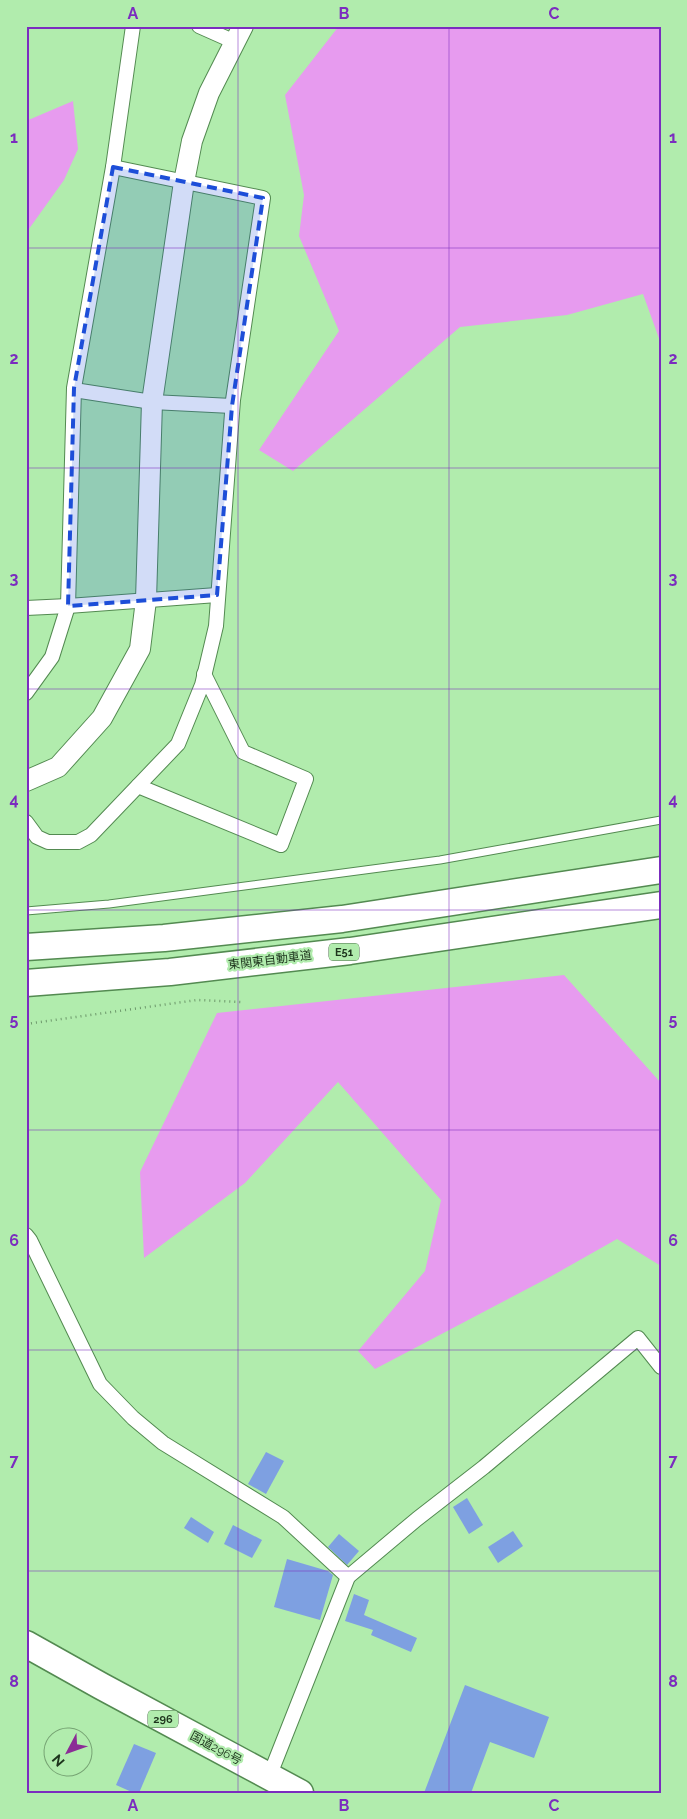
<svg xmlns="http://www.w3.org/2000/svg" width="687" height="1819" font-family="Raleway,'Noto Sans JP',sans-serif">
	<style>
		.green { fill: #e79bef }
		.building { fill: #7ea0e1 }
		.lines { fill: none; stroke-linecap: round; stroke-linejoin: round }
		.lane-casing { stroke: #538a51; stroke-width: 9 }
		.street-casing { stroke: #538a51; stroke-width: 16 }
		.secondary-casing { stroke: #538a51; stroke-width: 22 }
		.highway-casing { stroke: #538a51; stroke-width: 29 }
		.path { stroke: #6d986b; stroke-width: 2.5; stroke-dasharray: 1 4; stroke-linecap: butt }
		.lane { stroke: #fff; stroke-width: 7 }
		.street { stroke: #fff; stroke-width: 14 }
		.secondary { stroke: #fff; stroke-width: 20 }
		.highway { stroke: #fff; stroke-width: 26 }
		.marked { fill: #1d4ed8; fill-opacity: 0.2; stroke: #1d4ed8; stroke-width: 4; stroke-dasharray: 10 6; stroke-linejoin: round }
		.grid { fill: none; stroke: #7b2cbf; stroke-width: 1; stroke-opacity: 0.55 }
		.labels { text-anchor: middle; stroke-width: 4.5; stroke-linejoin: round; paint-order: stroke }
		.shield { fill: #b1ecad; stroke: #4a6c48; stroke-width: 1 }
		.shield-label { font-size: 11px; font-weight: bold; fill: #1e351d }
		.street-label { font-size: 12px; fill: #1e351d; stroke: #b1ecad }
		.neatline { fill: none; stroke: #7b2cbf; stroke-width: 2 }
		.grid-label { font-size: 16px; text-anchor: middle; font-weight: bold; fill: #7b2cbf }
	</style>
	<rect width="100%" height="100%" fill="#b1ecad"/>
	<!-- green -->
	<g class="green">
		<path d="M339,26H661V344L643,294L567,315L460,327L293,471L259,450L339,331L299,236L304,195L285,95Z"/>
		<path d="M73,101L78,149L64,180L26,233V121Z"/>
		<path d="M564,975L661,1083V1266L617,1239L548,1278L375,1369L358,1351L425,1271L441,1200L338,1082L245,1183L144,1258L140,1172L217,1013Z"/>
	</g>
	<!-- building -->
	<g class="building">
		<path d="M266,1452L284,1461L266,1494L248,1484Z"/>
		<path d="M467,1498L483,1525L469,1534L453,1507Z"/>
		<path d="M191,1517L214,1532L208,1543L184,1528Z"/>
		<path d="M233,1525L262,1540L252,1558L224,1544Z"/>
		<path d="M513,1531L523,1546L498,1563L488,1547Z"/>
		<path d="M339,1534L359,1551L347,1565L328,1547Z"/>
		<path d="M287,1559L328,1571L333,1575L320,1620L274,1607Z"/>
		<path d="M354,1594L369,1600L364,1615L417,1638L411,1652L371,1635L373,1630L345,1621Z"/>
		<path d="M465,1685L549,1717L534,1758L490,1742L471,1793H424Z"/>
		<path d="M134,1744L156,1753L139,1793H134L116,1785Z"/>
	</g>
	<g class="lines">
		<!-- lane casing -->
		<g class="lane-casing">
			<path id="lane" d="M26,911L109,904L440,860L661,820"/>
		</g>
		<!-- street casing -->
		<g class="street-casing">
			<g id="street">
				<path d="M199,26L235,42"/>
				<path d="M74,390L152,402L232,406"/>
				<path d="M26,608L68,606L217,595"/>
				<path d="M26,693L52,657L68,606L74,388L113,167L133,26"/>
				<path d="M138,786L281,845L306,779L243,752L204,674"/>
				<path d="M26,822L37,837L48,842H78L91,835L178,744L202,685L216,626L233,400L263,198L113,167"/>
				<path d="M26,1235L30,1240L100,1384L133,1418L163,1443L283,1517L348,1577"/>
				<path d="M269,1777L348,1577L417,1519L484,1467L638,1338L661,1367"/>
			</g>
		</g>
		<!-- secondary casing -->
		<g class="secondary-casing">
			<path id="secondary" d="M26,781L58,767L102,718L140,649L146,600L152,402L184,182L192,141L209,93L243,26"/>
		</g>
		<!-- highway casing -->
		<g class="highway-casing">
			<g id="highway">
				<path d="M26,947L164,938L342,919L661,870"/>
				<path d="M26,983L170,972L350,951L661,905"/>
				<path d="M26,1644L101,1686L300,1793"/>
			</g>
		</g>
		<!-- path -->
		<path class="path" d="M26,1024L197,1000L242,1002"/>
		<!-- lane -->
		<use href="#lane" class="lane"/>
		<!-- street -->
		<use href="#street" class="street"/>
		<!-- secondary -->
		<use href="#secondary" class="secondary"/>
		<!-- highway -->
		<use href="#highway" class="highway"/>
	</g>
	<!-- marked area -->
	<path class="marked" d="M113,167L263,198L232,406L217,595L68,606L74,388Z"/>
	<!-- grid -->
	<path class="grid" d="M238,26V1793M449,26V1793M26,248H661M26,468H661M26,689H661M26,910H661M26,1130H661M26,1350H661M26,1571H661"/>
	<g class="labels">
		<!-- shield labels -->
		<g class="shield">
			<rect x="329" y="943.5" width="30" height="17" rx="4"/>
			<rect x="148" y="1710.5" width="30" height="17" rx="4"/>
		</g>
		<g class="shield-label">
			<text x="344" y="956">E51</text>
			<text x="163" y="1723">296</text>
		</g>
		<!-- street labels -->
		<g class="street-label">
			<text transform="translate(270 960) rotate(-7)" y="4">東関東自動車道</text>
			<text transform="translate(216 1748) rotate(28)" y="4">国道296号</text>
		</g>
	</g>
	<!-- border -->
	<rect width="687" height="1819" fill="none" stroke="#b1ecad" stroke-width="55"/>
	<!-- north arrow -->
	<g transform="translate(68 1752) rotate(229)"><circle r="24" fill="#b1ecad" stroke="#76a373"/>
	<path d="M0-4L9 19L0 12L-9 19Z" fill="#8b2c96"/>
	<text y="-8" font-size="14" font-weight="bold" text-anchor="middle" fill="#1e351d">N</text>
	</g>
	<rect x="28" y="28" width="632" height="1764" class="neatline"/>
	<g class="grid-label">
		<text x="133" y="19">A</text>
		<text x="344" y="19">B</text>
		<text x="554" y="19">C</text>
		<text x="14" y="143">1</text>
		<text x="673" y="143">1</text>
		<text x="14" y="364">2</text>
		<text x="673" y="364">2</text>
		<text x="14" y="584">3</text>
		<text x="673" y="584">3</text>
		<text x="14" y="805">4</text>
		<text x="673" y="805">4</text>
		<text x="14" y="1025">5</text>
		<text x="673" y="1025">5</text>
		<text x="14" y="1246">6</text>
		<text x="673" y="1246">6</text>
		<text x="14" y="1466">7</text>
		<text x="673" y="1466">7</text>
		<text x="14" y="1687">8</text>
		<text x="673" y="1687">8</text>
		<text x="133" y="1811">A</text>
		<text x="344" y="1811">B</text>
		<text x="554" y="1811">C</text>
	</g>
</svg>
